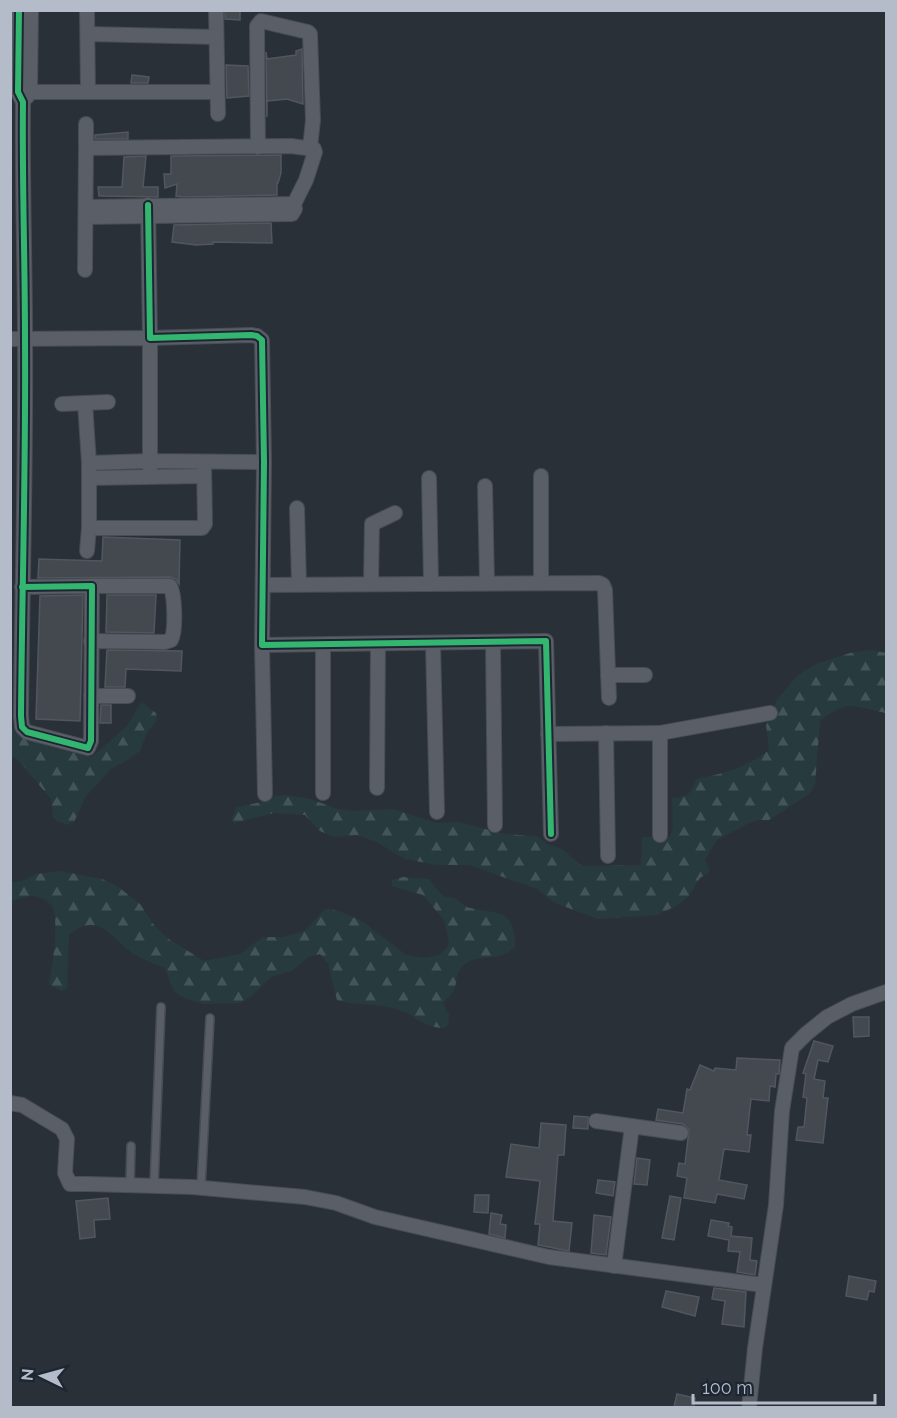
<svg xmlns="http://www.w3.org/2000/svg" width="897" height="1418" font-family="Raleway,sans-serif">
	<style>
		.forest { fill: url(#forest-firs) }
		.building { fill: #444950; stroke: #52575f; stroke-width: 1.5 }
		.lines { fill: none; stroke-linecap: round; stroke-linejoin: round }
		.service-casing { stroke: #484c53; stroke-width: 10 }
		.minor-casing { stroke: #484c53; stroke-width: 16 }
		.service { stroke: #5a5e66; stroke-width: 7 }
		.minor { stroke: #5a5e66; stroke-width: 14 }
		.cycleway-casing { stroke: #1d2633; stroke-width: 10 }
		.cycleway { stroke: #33b770; stroke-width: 6 }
	</style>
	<defs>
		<pattern id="forest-firs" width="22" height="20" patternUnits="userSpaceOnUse" patternTransform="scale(1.5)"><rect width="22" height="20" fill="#273a3e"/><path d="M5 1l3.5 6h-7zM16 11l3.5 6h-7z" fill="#445559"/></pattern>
	</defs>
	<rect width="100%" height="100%" fill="#2a3038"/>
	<!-- forest -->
	<g class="forest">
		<path d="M871,650L886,653V713C852,707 850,698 820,721L815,784L809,794L769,820H757L747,824L717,840L705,859L710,872L700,878L688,897L678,905L657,915L598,919L555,903L537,889L469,865H436L406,859L396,854L377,842L357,835L334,837L320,831L305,815L274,813L234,823L231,820L237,807L262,802L275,796L286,795L310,799L338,809L352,811L393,809L437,823L458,822L505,834L536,836L548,844L562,849L582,866L641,865L642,837H670L673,828L672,798C687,797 692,794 696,779C724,774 747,767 769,750L766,725L773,714L776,701L797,676L816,664L850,653Z"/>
		<path d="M141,702L156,713L157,719L147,733L140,751L126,761L112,768L86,796L74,822L67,825L57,821L53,817L51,799L17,759L11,757L10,724L15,732L50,747L92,757L127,726Z"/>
		<path d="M60,871L102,879L117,886L140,904L153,924L167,938L204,961L240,954L263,937H283L305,931L324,910L330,909L341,912L362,921L406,955L423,958L439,955L447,948L449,942L444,920L423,895L392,886V880L403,877L429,879C433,884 439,893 444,896C447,898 451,897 454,898C460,900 463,907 470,908C501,915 514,908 515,947C498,964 478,951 463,966C456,972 457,980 455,988C453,993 447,998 443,1003C447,1012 453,1019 445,1028C428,1029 417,1017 402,1011C381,1002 358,1007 337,1000L328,964L320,954L308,957L293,970L271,977L253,995L240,1003L203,1004L180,996L173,990L165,968C155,964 143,960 134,954C109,938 103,911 69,934L67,988L62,991L49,985C52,969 59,923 53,908C49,900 37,895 29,896C23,897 16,900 10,902L11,882L22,881L37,874Z"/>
	</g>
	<!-- building -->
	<g class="building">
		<path d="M225,10H240V20L225,19Z"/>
		<path d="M302,49L303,104L287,99L267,101V117L266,52L267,59L296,55V51Z"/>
		<path d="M226,65L248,66L249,96L227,98Z"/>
		<path d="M132,75L149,77L148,83H131Z"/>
		<path d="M128,132V139H95V135Z"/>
		<path d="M281,155V173L278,183H277V195L183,197L176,196L177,184L165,188L164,174H171V156Z"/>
		<path d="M146,156L143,187H158V197L99,196L98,187H122L124,157Z"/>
		<path d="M271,223L272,243L213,242V244L196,245L172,242L174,225Z"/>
		<path d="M103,537L180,540L179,584L176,579L170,577L38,578L39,559L102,561Z"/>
		<path d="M83,595L80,721L36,719L40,596Z"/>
		<path d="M107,595H156L154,633L106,632Z"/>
		<path d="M107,650L182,651L181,671L126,669L125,687H105Z"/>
		<path d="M101,705H111V723H100Z"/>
		<path d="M853,1017H869V1036L854,1037Z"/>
		<path d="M814,1041L833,1046L828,1062L818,1060L814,1079L825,1081L823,1098H828L823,1143L796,1140L798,1127H804L807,1098L803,1097L806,1074L803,1073Z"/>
		<path d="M737,1058L780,1060L779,1074H776L775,1087L770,1086L769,1101L751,1099L747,1135H751L749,1152L724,1149L719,1180L747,1185L744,1199L717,1194L715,1203L684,1198L687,1178L677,1176L679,1163L685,1164L689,1130L683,1124L656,1120L658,1109L683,1113L687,1089L690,1090L700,1065L714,1071L715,1068L736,1070Z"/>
		<path d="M574,1116L588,1117V1129L573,1128Z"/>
		<path d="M541,1123L566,1125L564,1155H558L553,1221L572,1223L569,1251L538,1245L540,1224H535L540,1181L506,1177L511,1144L539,1148Z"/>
		<path d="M637,1158L650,1160L647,1185L634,1184Z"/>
		<path d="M598,1180L615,1182L613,1196L596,1193Z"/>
		<path d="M475,1195H489L488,1213L474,1212Z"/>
		<path d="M670,1196L681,1198L674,1240L662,1238Z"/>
		<path d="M108,1198L110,1219L94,1220L95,1237L80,1239L76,1201Z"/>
		<path d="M491,1213L502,1215L500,1224L506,1225L505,1238L489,1234Z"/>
		<path d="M594,1215L611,1217L606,1255L591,1253Z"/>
		<path d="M711,1220L729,1223L728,1226L732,1227L731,1236L752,1238L750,1260L757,1261L755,1275L737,1272L740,1252L728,1251L729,1240L708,1236Z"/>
		<path d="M849,1276L876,1281L874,1292L869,1291L867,1300L846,1296Z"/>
		<path d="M714,1288L746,1292L744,1327L722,1324L725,1301L712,1299Z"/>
		<path d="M666,1291L699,1297L695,1316L662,1307Z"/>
		<path d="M677,1394L695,1398L694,1407H674Z"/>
	</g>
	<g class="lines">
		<!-- service casing -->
		<g class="service-casing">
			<g id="service">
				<path d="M130,1185L131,1146"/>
				<path d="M154,1186L161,1007"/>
				<path d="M201,1188L210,1018"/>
			</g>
		</g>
		<!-- minor casing -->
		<g class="minor-casing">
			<g id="minor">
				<path d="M19,10L18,92L23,102C22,181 25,260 25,339C26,465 22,591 21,716L22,727L27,732L88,748L91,741L92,586L22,587"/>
				<path d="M87,10L88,92"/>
				<path d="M216,10L218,114"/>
				<path d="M88,34L216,37"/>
				<path d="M18,92H217"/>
				<path d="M27,97L30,92L31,10"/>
				<path d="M86,124V148"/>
				<path d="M258,147L257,26L261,21L308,32L310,34L313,120L310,148"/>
				<path d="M148,205L150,338L251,335L257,336L262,340L264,462L262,645L546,641L551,834"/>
				<path d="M86,207L294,204"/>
				<path d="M85,270L86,148L291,146L314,149L315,152L306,180L294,204L295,209L292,214L87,217"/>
				<path d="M10,339L150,338V461L264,462"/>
				<path d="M108,402L85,403L89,463V528H202L205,524L204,462"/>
				<path d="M62,404L85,403"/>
				<path d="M89,463L150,461V470"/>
				<path d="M89,478L204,476"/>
				<path d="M429,478L431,582"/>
				<path d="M485,486L487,582"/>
				<path d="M297,508L299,584"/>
				<path d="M87,551L89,528"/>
				<path d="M541,582V476"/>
				<path d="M371,583L372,524L395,513"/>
				<path d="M263,585L599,583L603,585L605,590L609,698"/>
				<path d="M91,641L165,642L171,640C176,631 175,595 170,586H92"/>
				<path d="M493,643L495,825"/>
				<path d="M433,644L437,812"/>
				<path d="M262,645L265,794"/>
				<path d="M323,645V793"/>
				<path d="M608,675H645"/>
				<path d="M91,696H128"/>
				<path d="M606,733L608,856"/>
				<path d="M660,733L770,713"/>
				<path d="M548,734L660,733V835"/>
				<path d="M377,788L378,644"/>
				<path d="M10,1103L22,1105L62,1129L67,1139L65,1173L70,1184H89L192,1187L305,1197L336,1203L375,1217L549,1257L763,1285"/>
				<path d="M596,1121L681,1133"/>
				<path d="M614,1266L632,1126"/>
				<path d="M749,1408L755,1348L776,1205L782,1111L792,1048L806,1034L827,1017L852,1004L886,992"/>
			</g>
		</g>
		<!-- service -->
		<use href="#service" class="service"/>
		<!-- minor -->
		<use href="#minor" class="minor"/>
		<!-- cycleway casing -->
		<g class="cycleway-casing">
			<g id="cycleway">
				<path d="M19,10L18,92L23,102C22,181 25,260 25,339C26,465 22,591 21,716L22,727L27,732L88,748L91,741L92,586L22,587"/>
				<path d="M148,205L150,338L251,335L257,336L262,340L264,462L262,645L546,641L551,834"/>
			</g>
		</g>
		<!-- cycleway -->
		<use href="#cycleway" class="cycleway"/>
	</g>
	<!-- border -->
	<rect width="897" height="1418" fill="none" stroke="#b4bcc9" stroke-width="24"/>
	<!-- north arrow -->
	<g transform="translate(42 1376) rotate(275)" stroke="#1d2633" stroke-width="4.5" paint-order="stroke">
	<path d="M0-4.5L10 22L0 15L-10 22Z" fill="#b4bcc9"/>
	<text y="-9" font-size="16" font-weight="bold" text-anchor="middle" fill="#b4bcc9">N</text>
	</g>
	<!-- scale -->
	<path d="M693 1394v9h182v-9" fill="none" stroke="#b4bcc9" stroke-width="3"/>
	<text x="702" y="1394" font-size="18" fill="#b4bcc9" stroke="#1d2633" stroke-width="4.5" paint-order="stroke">100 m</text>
</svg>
